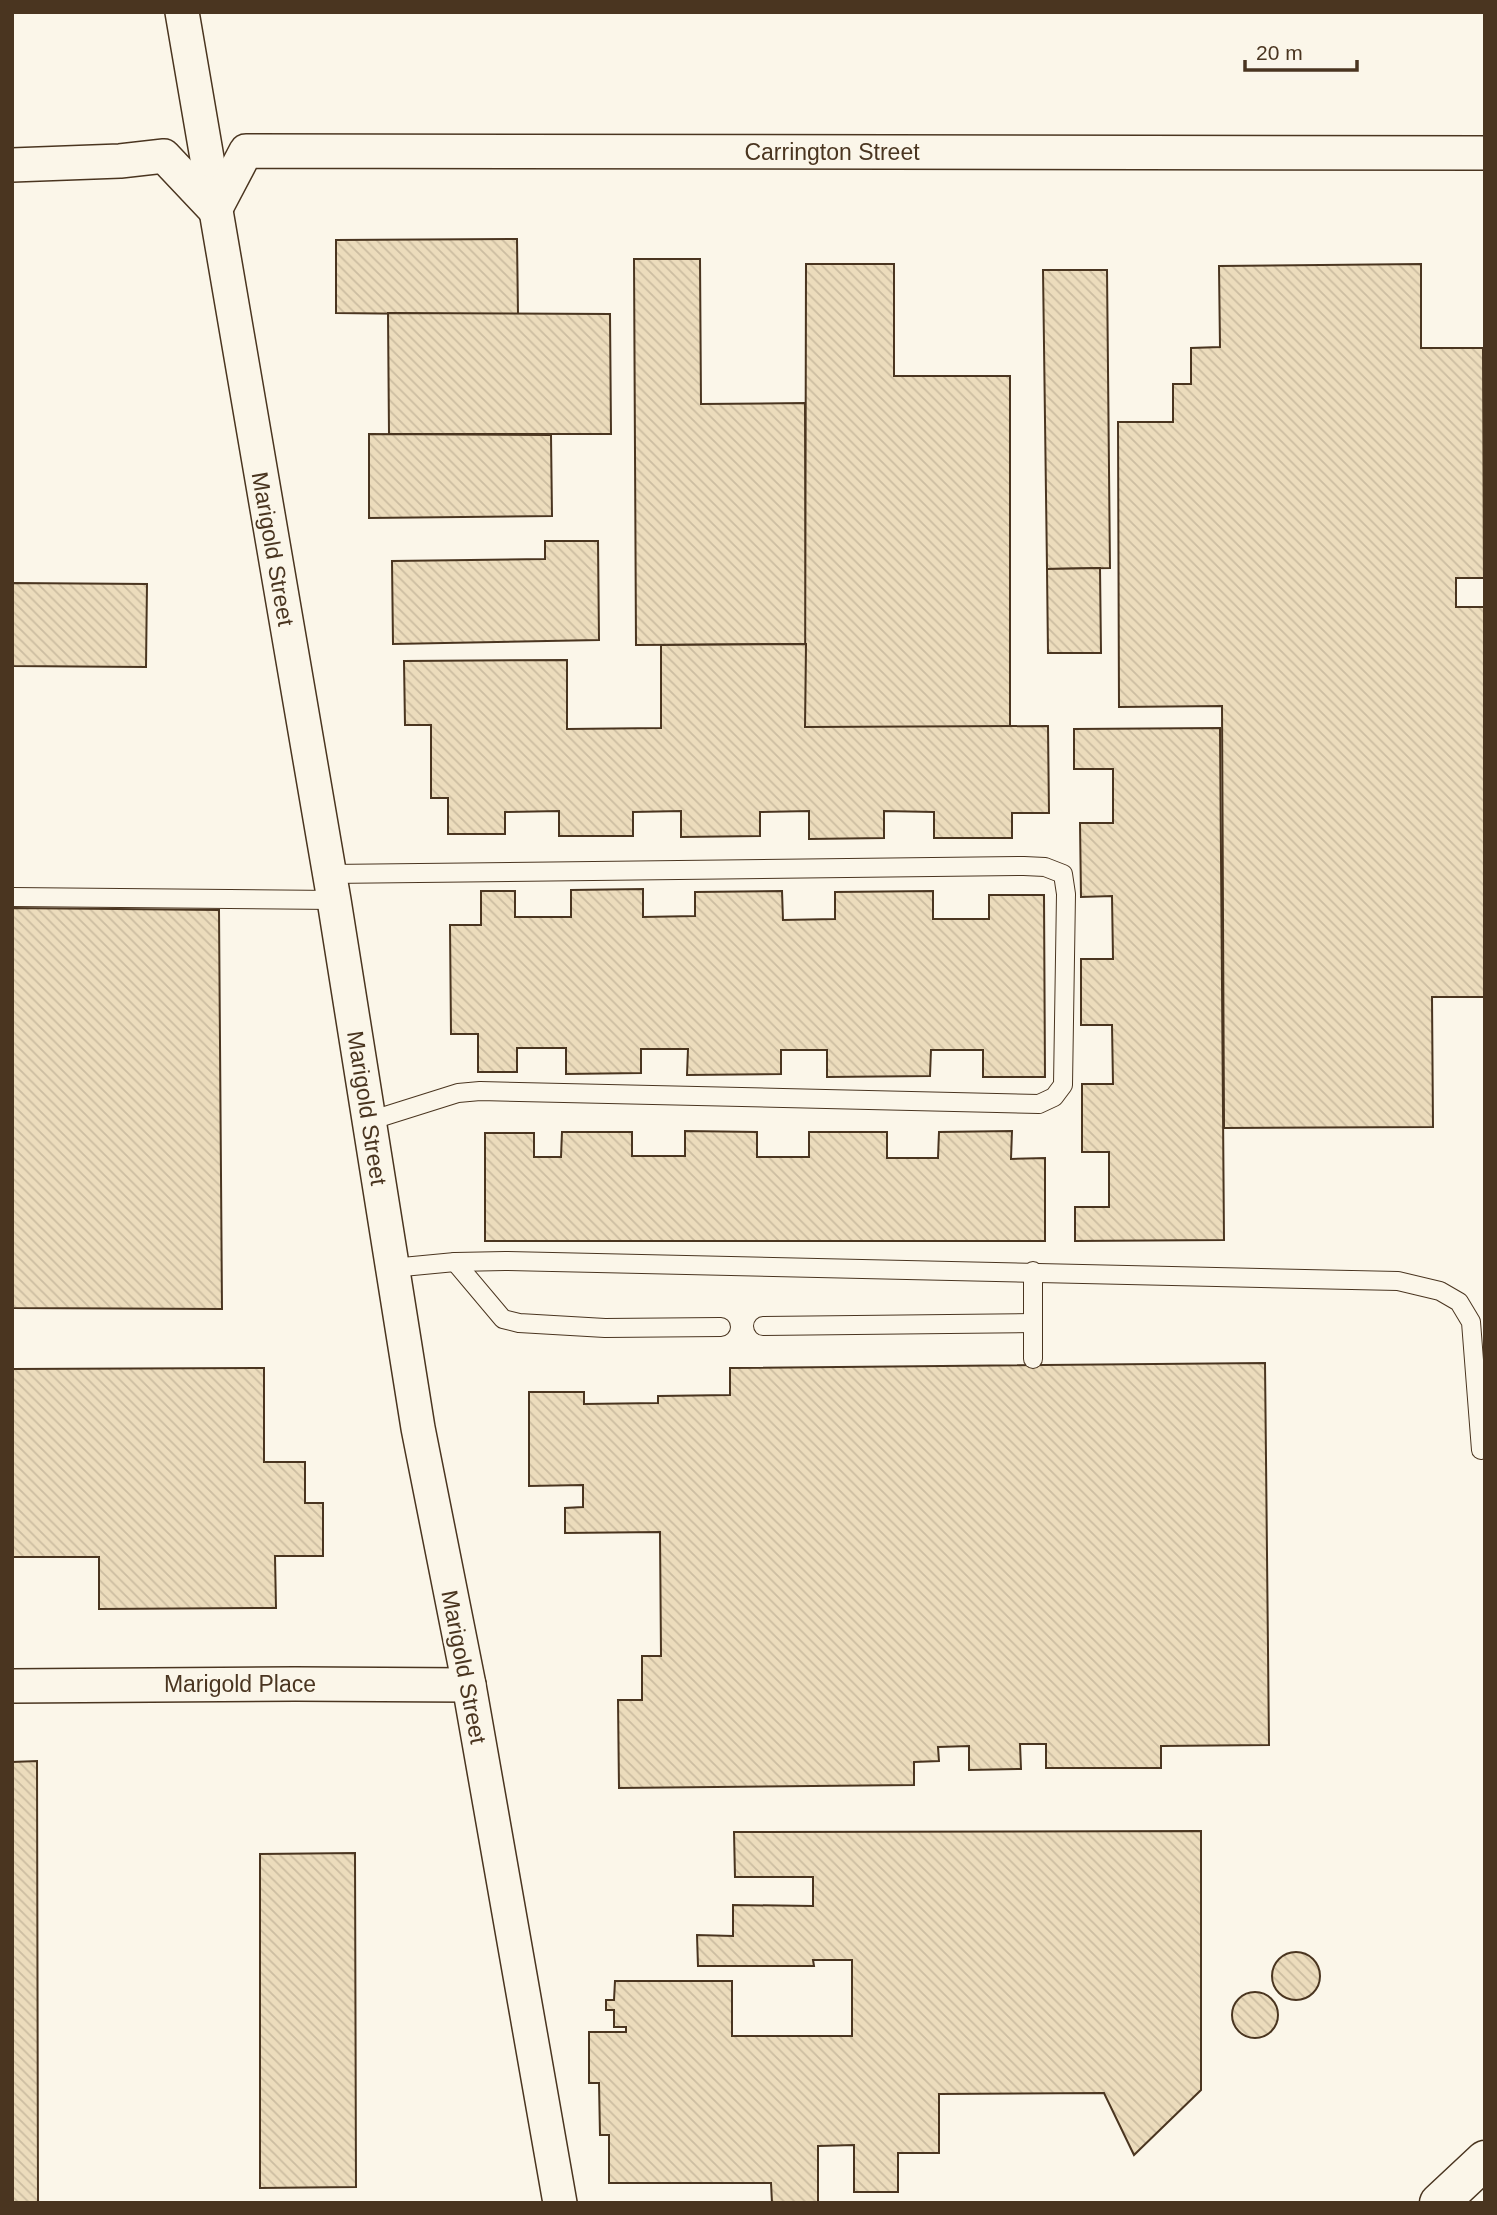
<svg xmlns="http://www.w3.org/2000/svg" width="1497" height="2215" font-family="Arial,sans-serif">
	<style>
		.building { fill: url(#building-back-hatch); stroke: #4a3520; stroke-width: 2 }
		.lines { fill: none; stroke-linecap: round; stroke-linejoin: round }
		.lane-casing { stroke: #4a3520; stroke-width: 20 }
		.street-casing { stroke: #4a3520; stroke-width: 36 }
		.highway-casing { stroke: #4a3520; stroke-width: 41 }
		.lane { stroke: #fbf6e9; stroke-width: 18 }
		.street { stroke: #fbf6e9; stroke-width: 33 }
		.highway { stroke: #fbf6e9; stroke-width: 38 }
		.labels { text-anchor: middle; stroke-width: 5; stroke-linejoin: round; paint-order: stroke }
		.street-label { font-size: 23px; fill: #4a3520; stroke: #fbf6e9 }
	</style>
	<defs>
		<pattern id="building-back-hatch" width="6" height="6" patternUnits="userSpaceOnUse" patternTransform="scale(1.75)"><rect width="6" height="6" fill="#ecdcbc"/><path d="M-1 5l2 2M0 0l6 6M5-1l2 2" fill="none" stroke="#ccbda1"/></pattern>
	</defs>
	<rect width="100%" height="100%" fill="#fbf6e9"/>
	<!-- building -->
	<g class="building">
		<path d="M517,239L518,315L336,313V240Z"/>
		<path d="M634,259H700L701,404L805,403L806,644L636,645Z"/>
		<path d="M806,264H894V376H1010V727H805Z"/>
		<path d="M1421,264V348H1483L1484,578H1456V607H1485V997H1432L1433,1127L1224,1128L1222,706L1119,707L1118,422H1173V384H1191V348L1220,347L1219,266Z"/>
		<path d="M1043,270H1107L1110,568L1047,569Z"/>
		<path d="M388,313L610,314L611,434H389Z"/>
		<path d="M369,434L551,435L552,516L369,518Z"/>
		<path d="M545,541H598L599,640L393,644L392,561L545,559Z"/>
		<path d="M1100,568L1101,653H1048L1047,569Z"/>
		<path d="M12,583L147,584L146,667L12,666Z"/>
		<path d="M806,644L805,727L1048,726L1049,813H1012V838H934V812L884,811V838L809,839V811L760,812V836L681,837V811L633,812V836H559V811L505,812V834H448V798H431V725H405L404,661L567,660V729L661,728V645Z"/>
		<path d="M1220,728L1224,1240L1075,1241V1207H1109V1152H1082V1084H1113L1112,1025H1081V959H1113L1112,896L1081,897L1080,823H1113V769H1074V729Z"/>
		<path d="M643,889V917L695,916V892L782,891L783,920L835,919V892L933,891V919H989V895H1044L1045,1077H983V1050H931L930,1076L827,1077V1050H781V1074L687,1075L688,1049H641V1073L566,1074V1048H517V1072H478V1034H451L450,925H481V891H515V917H571V890Z"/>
		<path d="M12,908L219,910L222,1309L12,1308Z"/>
		<path d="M685,1131L757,1132V1157H809V1132H887V1158H938L939,1132L1012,1131L1011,1159L1045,1158V1241H485V1133H534V1157H561L562,1132H632V1156H685Z"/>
		<path d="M1265,1363L1269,1745L1161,1746V1768H1046V1744H1020L1021,1769L969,1770V1746L938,1747L939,1761L914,1762V1785L619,1788L618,1700H642V1656H661L660,1532L565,1533V1508L583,1507V1485L529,1486V1392H584V1404L658,1403V1396L730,1395V1368Z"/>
		<path d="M264,1368V1462H305V1503H323V1556H275L276,1608L99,1609V1557H12V1369Z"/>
		<path d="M37,1761L38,2203H12V1762Z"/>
		<path d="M1201,1831V2090L1134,2155L1104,2093L939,2094V2153H898V2192H854V2145L818,2146V2203H772L771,2183H609V2135H600L599,2083H589V2032H626V2027H614V2010H606V2000H614L615,1981H732V2036H852V1960H813L814,1966H698L697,1935L733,1936V1905L813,1906V1877H735L734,1832Z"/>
		<path d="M355,1853L356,2187L260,2188V1854Z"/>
		<circle cx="1296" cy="1976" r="24"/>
		<circle cx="1255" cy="2015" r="23"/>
	</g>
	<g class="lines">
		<!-- lane casing -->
		<g class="lane-casing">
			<g id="lane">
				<path d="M329,874L1024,866L1045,867L1063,874L1066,894L1063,1085L1054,1097L1039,1104L480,1091L458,1093L369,1121"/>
				<path d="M12,897L334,900"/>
				<path d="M455,1262L503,1319L519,1323L605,1328L721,1327"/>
				<path d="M392,1268L455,1262L505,1261L1398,1281L1440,1291L1459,1302L1471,1322L1481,1450"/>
				<path d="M763,1326L1032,1323"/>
				<path d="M1033,1359V1271"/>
			</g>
		</g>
		<!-- street casing -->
		<g class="street-casing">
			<g id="street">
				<path d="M182,12L334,900L418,1428L469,1685L560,2203"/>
				<path d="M12,165L120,161L164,156L215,210L246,151L1485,153"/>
				<path d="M12,1686L295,1684L469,1685"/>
			</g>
		</g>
		<!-- highway casing -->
		<g class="highway-casing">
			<path id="highway" d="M1439,2203L1485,2160"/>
		</g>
		<!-- lane -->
		<use href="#lane" class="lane"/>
		<!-- street -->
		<use href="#street" class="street"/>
		<!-- highway -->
		<use href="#highway" class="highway"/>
	</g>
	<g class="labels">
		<!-- street labels -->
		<g class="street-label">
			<text x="832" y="160">Carrington Street</text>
			<text transform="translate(273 549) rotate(80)" y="8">Marigold Street</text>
			<text transform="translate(367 1108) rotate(81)" y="8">Marigold Street</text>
			<text transform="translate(464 1667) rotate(79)" y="8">Marigold Street</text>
			<text x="240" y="1692">Marigold Place</text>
		</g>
	</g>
	<!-- border -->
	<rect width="1497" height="2215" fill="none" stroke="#4a3520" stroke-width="28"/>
	<!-- scale -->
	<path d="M1245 60v10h112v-10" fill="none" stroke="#4a3520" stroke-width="3.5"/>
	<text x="1256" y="60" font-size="21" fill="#4a3520" stroke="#fbf6e9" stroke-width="5" paint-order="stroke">20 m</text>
</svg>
